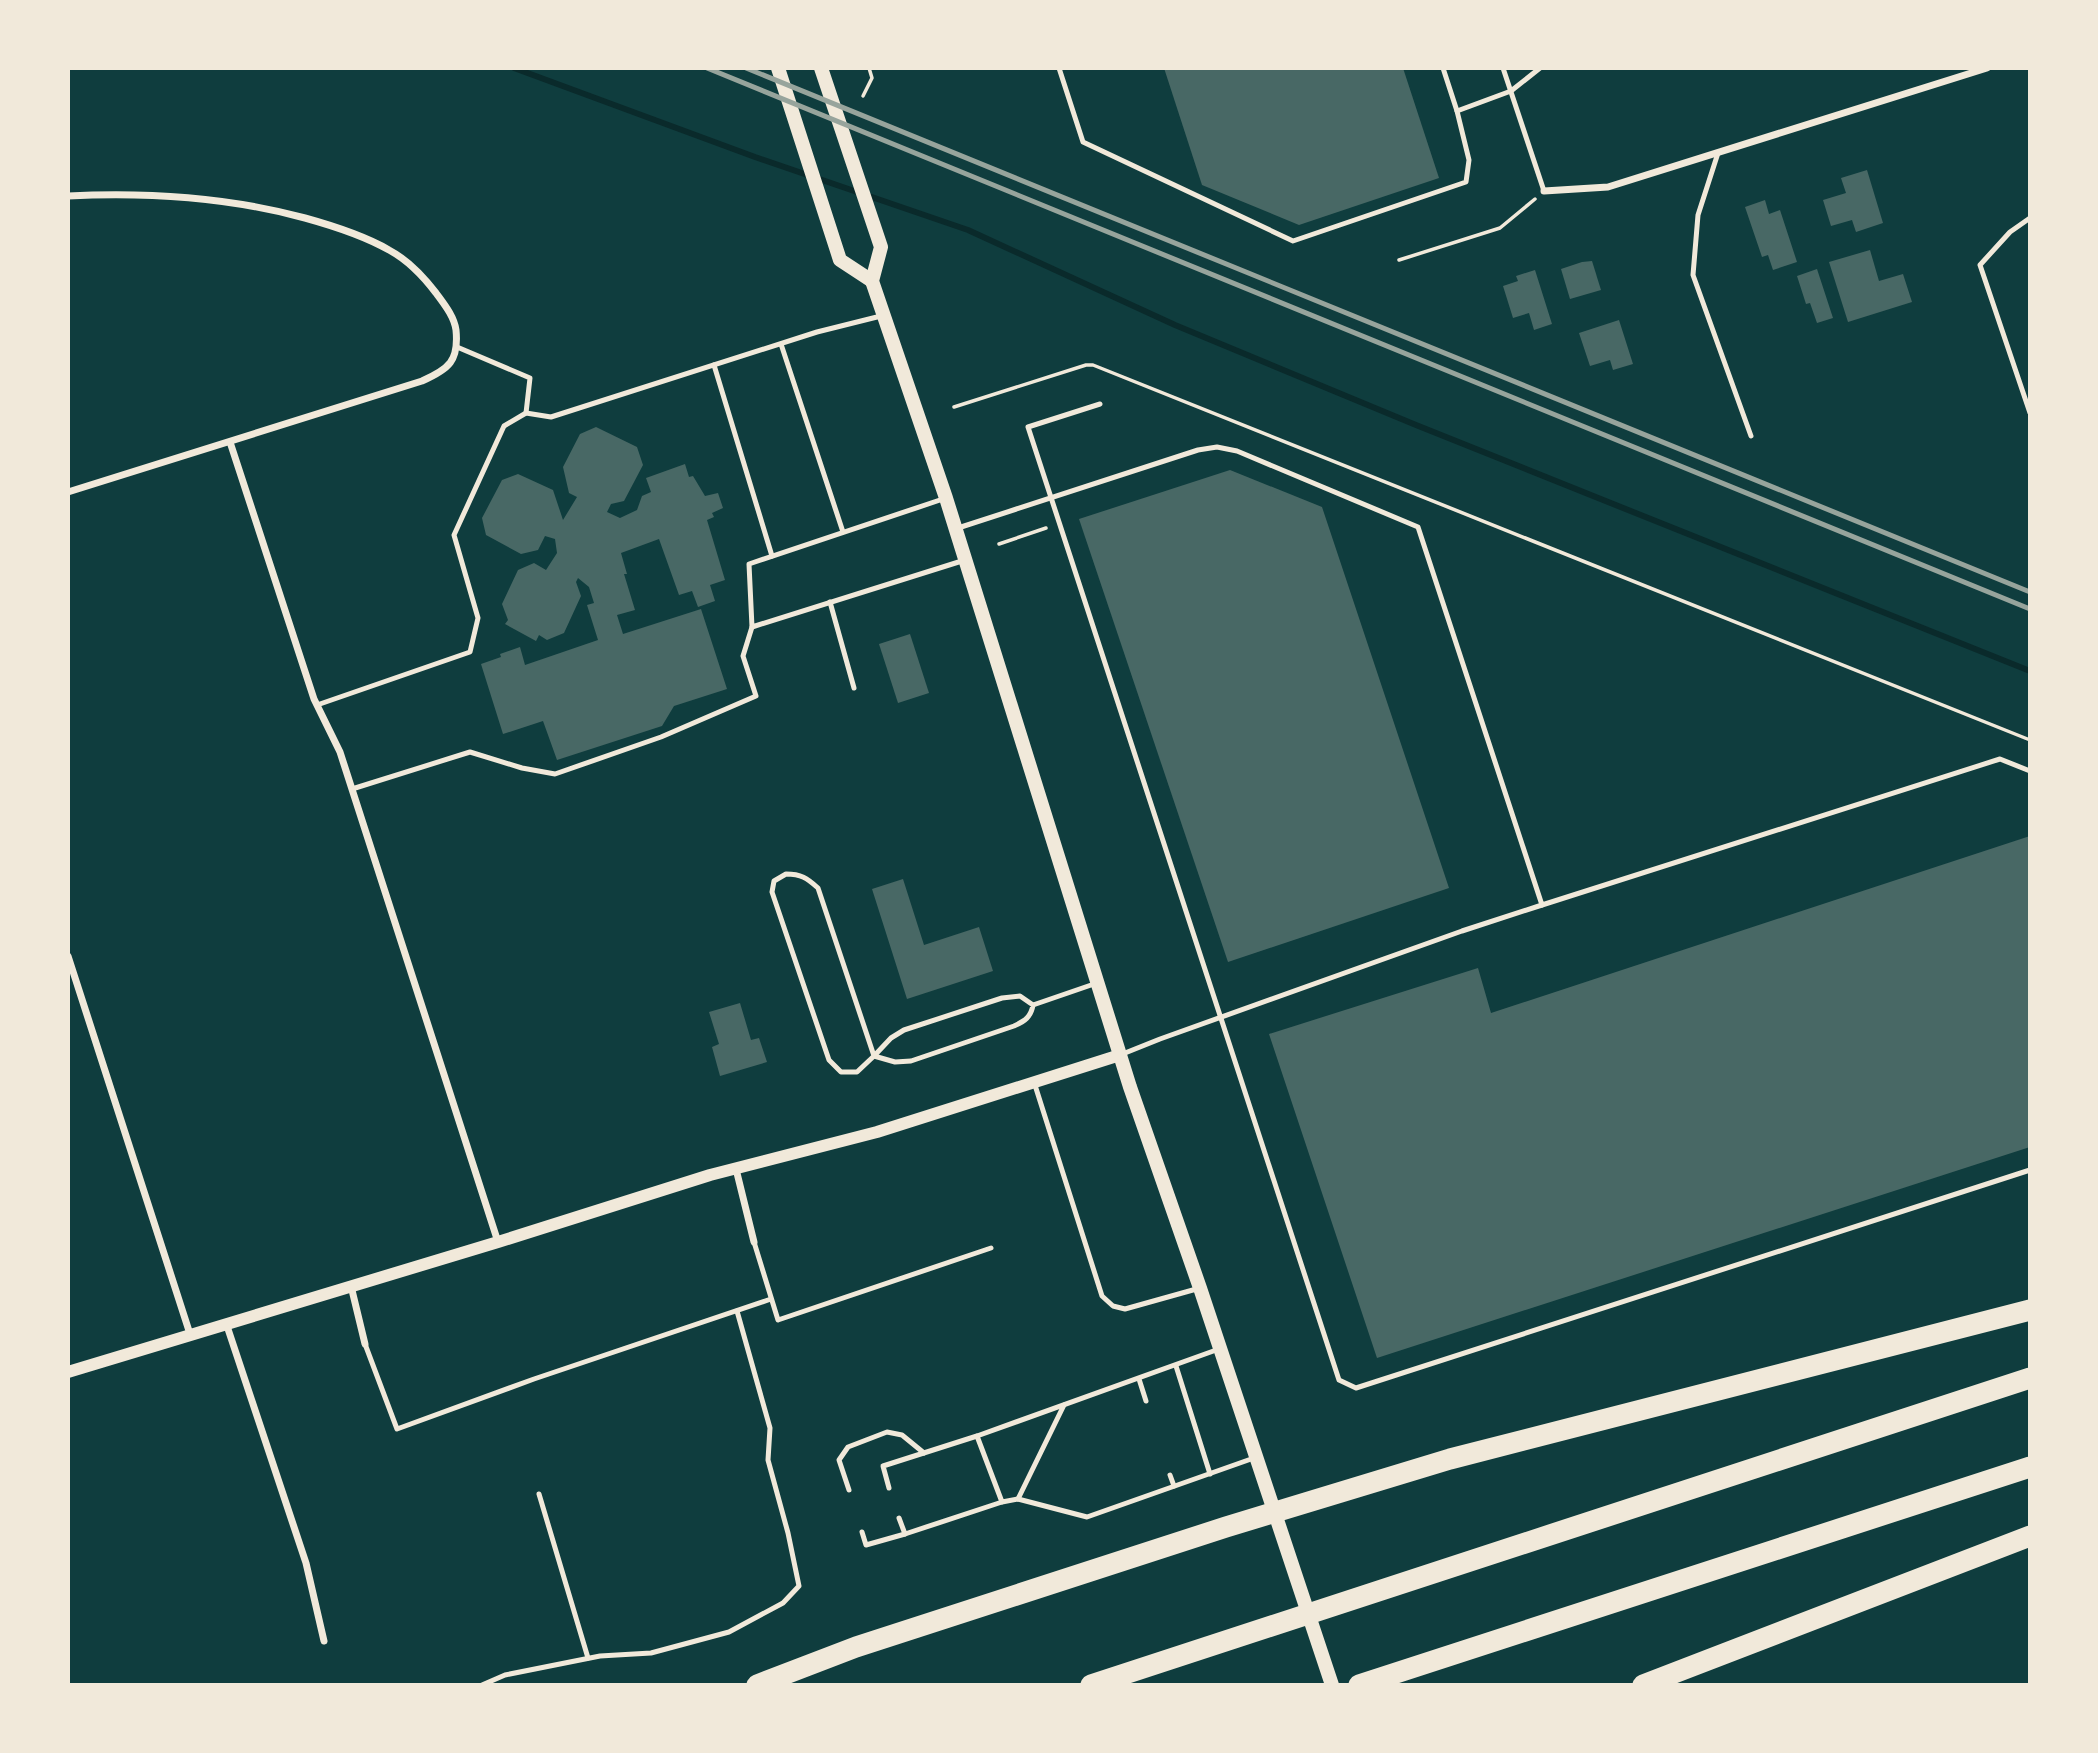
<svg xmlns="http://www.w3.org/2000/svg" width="2098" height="1753" font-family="'IBM Plex Sans',sans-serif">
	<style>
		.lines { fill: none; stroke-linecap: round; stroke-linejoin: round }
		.stream { stroke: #0a2a2b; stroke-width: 6 }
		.building { fill: #486865 }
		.path { stroke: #f1e9da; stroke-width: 3.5 }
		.service { stroke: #f1e9da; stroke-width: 5 }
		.minor { stroke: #f1e9da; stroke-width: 7 }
		.tertiary { stroke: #f1e9da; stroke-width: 12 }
		.secondary { stroke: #f1e9da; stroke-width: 14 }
		.motorway { stroke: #f1e9da; stroke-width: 21 }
		.rail { stroke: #97a49c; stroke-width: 5 }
	</style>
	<rect width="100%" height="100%" fill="#0f3d3e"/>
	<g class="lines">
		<!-- stream -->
		<path class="stream" d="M514,68L755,157L968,230L1175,325L1416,425L2030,671"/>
	</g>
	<!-- building -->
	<g class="building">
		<path d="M1164,68H1403L1439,178L1299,225L1202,185Z"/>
		<path d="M1867,170L1883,223L1856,232L1852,220L1831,226L1823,200L1846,193L1841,178Z"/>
		<path d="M1765,200L1769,214L1780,210L1797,262L1773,270L1768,255L1762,257L1745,207Z"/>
		<path d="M1870,250L1879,281L1903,274L1912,302L1848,322L1829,262Z"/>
		<path d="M1592,261L1601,290L1570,299L1561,269L1582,262Z"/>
		<path d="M1817,269L1833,318L1817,323L1810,303L1806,304L1797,276Z"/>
		<path d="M1535,270L1552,324L1534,330L1529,313L1513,318L1503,286L1518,281L1516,276Z"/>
		<path d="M1619,320L1633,364L1613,370L1610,360L1590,366L1579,333Z"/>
		<path d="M596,427L637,447L643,465L624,501L611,504L607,512L620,518L637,510L642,496L651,492L646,478L685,464L689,477L693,476L705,496L718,493L723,508L712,513L714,517L707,520L725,580L710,585L715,601L698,607L692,591L679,595L659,539L621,553L627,574H624L635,610L617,615L623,634L701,609L727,689L674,706L662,726L557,760L543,721L503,734L481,664L501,657L500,654L520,647L525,665L598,640L587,605L594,603L589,587L578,578L576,582L581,596L564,633L547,640L539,635L536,641L505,624L508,620L502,604L518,570L534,563L546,570L557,553L555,539L545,536L538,550L521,554L486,535L482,518L502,480L518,474L553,490L563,520L577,497L569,493L563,467L580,434Z"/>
		<path d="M1230,470L1322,507L1449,888L1228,962L1079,519Z"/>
		<path d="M910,634L929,693L898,703L879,644Z"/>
		<path d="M2030,836V1147L1377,1358L1269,1034L1478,968L1491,1013Z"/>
		<path d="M903,879L924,945L979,927L993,971L907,999L872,889Z"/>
		<path d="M740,1003L751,1040L759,1038L767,1062L720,1076L712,1047L719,1044L709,1012Z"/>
	</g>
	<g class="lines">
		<!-- path -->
		<g class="path">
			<path d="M863,96L872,78L869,68"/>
			<path d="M1399,260L1500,228L1535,199"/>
			<path d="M954,407L1086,365H1093L2030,740"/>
			<path d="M999,544L1046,528"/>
		</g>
		<!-- service -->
		<g class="service">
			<path d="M1059,68L1083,142L1293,241L1466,182L1469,160L1457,111L1443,68"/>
			<path d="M1503,68L1544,191"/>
			<path d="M1457,111L1511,91L1540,68"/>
			<path d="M1718,153L1698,215L1693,275L1751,436"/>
			<path d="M2030,218L2010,232L1980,265L2030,413"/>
			<path d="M781,344L843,532"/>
			<path d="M457,347L530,378L526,413"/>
			<path d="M714,365L772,556"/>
			<path d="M1100,404L1028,427L1339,1380L1356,1388L2030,1170"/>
			<path d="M946,498L749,564L752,627L965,560"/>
			<path d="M958,528L1198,450L1217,447L1237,451L1418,527L1542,905L2000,759L2030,771"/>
			<path d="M830,602L854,688"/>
			<path d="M317,705L470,652L478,618L454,535L504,426L526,413L551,417L817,332L881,316"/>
			<path d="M352,789L470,752L522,768L555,774L661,737L756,696L743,656L752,627"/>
			<path d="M786,874C801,874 807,878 818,888L874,1056L857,1072H841L829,1060L772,892L774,881Z"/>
			<path d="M1020,996L1033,1005C1031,1017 1025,1021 1014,1026L911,1061L895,1062L874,1056L891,1038L904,1030L1002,998Z"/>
			<path d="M1033,1005L1097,983"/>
			<path d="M1120,1055L1160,1039L1462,931L1542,905"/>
			<path d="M1034,1082L1102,1296L1113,1306L1125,1309L1200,1288"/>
			<path d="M754,1242L778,1320L991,1248"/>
			<path d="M365,1344L397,1429L534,1379L771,1299"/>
			<path d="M1219,1349L977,1436L1002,1502L1018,1499L1087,1517L1254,1458"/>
			<path d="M1176,1366L1210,1474"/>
			<path d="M1139,1379L1146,1401"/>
			<path d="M1170,1475L1174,1486"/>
			<path d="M889,1488L883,1466L977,1436"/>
			<path d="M849,1490L839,1460L848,1447L887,1432L902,1435L924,1453"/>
			<path d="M539,1494L588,1658"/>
			<path d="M1018,1499L1064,1405"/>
			<path d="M899,1518L905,1534L1002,1502"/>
			<path d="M862,1532L866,1545L905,1534"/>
			<path d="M482,1685L505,1675L600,1656L651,1653L729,1632L783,1603L799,1586L788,1533L768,1460L770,1428L737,1311"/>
		</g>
		<!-- minor -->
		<g class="minor">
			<path d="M1544,191L1608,187L1987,68"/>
			<path d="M68,196C148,192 227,197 305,218C334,226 363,235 389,250C408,260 423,276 436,293C444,304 454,316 456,330C459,361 449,369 422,381L68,492"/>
			<path d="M230,442L314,699L340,752L498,1242"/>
			<path d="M68,956L190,1334"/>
			<path d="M736,1169L754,1242"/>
			<path d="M351,1286L365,1344"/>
			<path d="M226,1323L306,1563L324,1641"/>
		</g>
		<!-- tertiary -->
		<path class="tertiary" d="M68,1372L498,1242L710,1175L877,1132L1120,1055"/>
		<!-- secondary -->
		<g class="secondary">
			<path d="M778,68L840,260L872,281"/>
			<path d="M821,68L881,247L872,281L946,498L1130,1087L1200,1288L1332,1685"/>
		</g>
		<!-- motorway -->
		<g class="motorway">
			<path d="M757,1685L856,1647L1226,1527L1450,1459L2030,1310"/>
			<path d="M1091,1685L2030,1378"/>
			<path d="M1359,1685L2030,1467"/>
			<path d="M1643,1685L2030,1536"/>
		</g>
		<!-- rail -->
		<g class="rail">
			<path d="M707,68L2030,609"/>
			<path d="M746,68L2030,592"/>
		</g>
	</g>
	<!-- border -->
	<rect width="2098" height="1753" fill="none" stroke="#f1e9da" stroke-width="140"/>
</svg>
